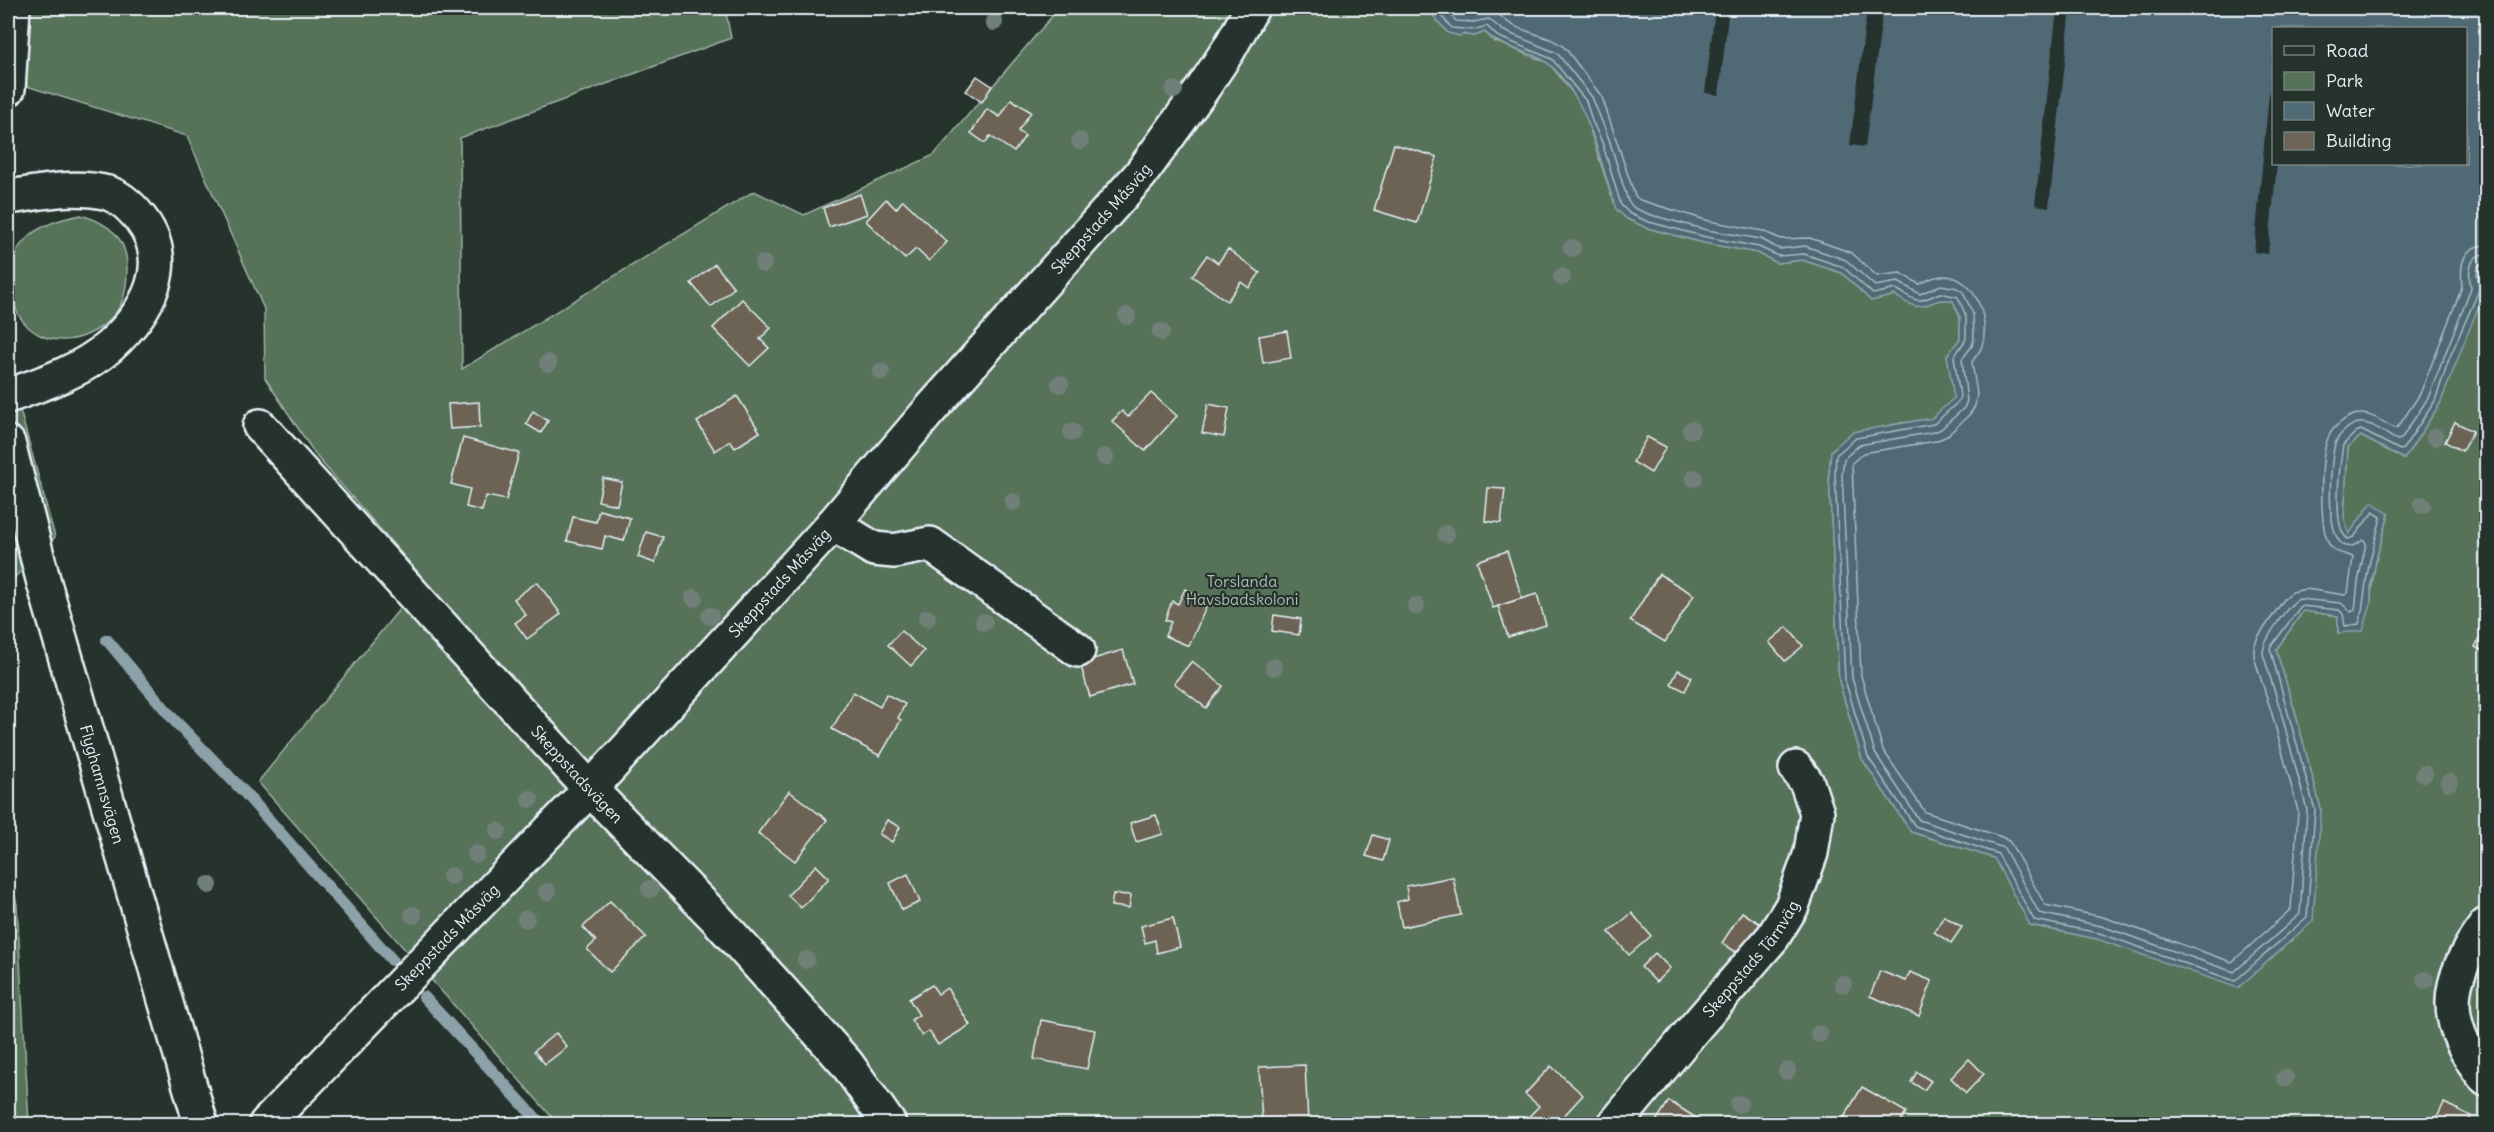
<svg xmlns="http://www.w3.org/2000/svg" width="2494" height="1132" font-family="Delius,sans-serif">
	<style>
		.green { fill: #567259; stroke: #9fb2a8; stroke-width: 1.5 }
		.water { fill: #4f6b75; stroke: #8ca1a9; stroke-width: 1.5; fill-rule: evenodd }
		.pier { fill: #26332d }
		.lines { fill: none; stroke-linecap: round; stroke-linejoin: round }
		.shore { stroke: #abbbc4; stroke-width: 1.5 }
		.stream { stroke: #8ca1a9; stroke-width: 12 }
		.building { fill: #6c6454; stroke: #e8f1f8; stroke-width: 1.5 }
		.minor-casing { stroke: #e8f1f8; stroke-width: 38 }
		.minor { stroke: #26332d; stroke-width: 33 }
		.tree { fill: #717f79 }
		.labels { text-anchor: middle; stroke-width: 4.5; stroke-linejoin: round; paint-order: stroke }
		.street-label { font-size: 16px; fill: #e8f1f8; stroke: #26332d }
		.park-label { font-size: 16px; fill: #aebeb8; stroke: #26332d }
	</style>
	<rect width="100%" height="100%" fill="#26332d"/>
	<filter id="ink" filterUnits="userSpaceOnUse"><feTurbulence type="fractalNoise" baseFrequency=".0167" numOctaves="2"/><feDisplacementMap in="SourceGraphic" scale="12" xChannelSelector="R" yChannelSelector="G"/><feConvolveMatrix kernelMatrix="1 2 1 2 8 2 1 2 1" color-interpolation-filters="sRGB"/></filter>
	<g filter="url(#ink)">
		<!-- green -->
		<g class="green">
			<path d="M8,8H725L731,38L460,138L462,369L754,191L804,215L934,155L1059,8H1427L1448,33L1474,36L1485,32L1494,41L1549,63L1582,105L1611,195L1627,219L1647,228L1704,243L1758,253L1777,263L1802,260L1842,273L1871,301L1895,295C1929,320 1924,295 1953,301L1960,317V339L1947,355L1955,398L1932,419L1894,424L1831,451L1829,474L1839,681L1862,759L1911,832L1994,858L2030,925L2097,939L2321,809L2294,708L2276,650L2303,611L2338,616V633L2371,604C2371,573 2380,544 2389,514L2349,535L2344,517L2348,447L2361,436L2404,459L2440,404L2484,290L2483,273L2486,253V1124H558L258,782L424,579L317,457L265,378L264,309L187,136L17,83L8,199Z"/>
			<path d="M81,215C108,223 127,237 127,267C127,283 126,297 117,311C93,344 41,354 18,314C13,304 12,294 11,283C8,238 43,222 81,215Z"/>
			<path d="M8,300L12,381L55,537L8,584Z"/>
			<path d="M8,867L17,905L29,1124H8Z"/>
		</g>
		<!-- water -->
		<path class="water" d="M1427,8H2486V253L2483,273L2485,290L2440,404L2404,459L2361,436L2348,447L2344,517L2349,534L2372,502L2389,514L2377,556L2371,584V604L2363,631L2338,633V616L2303,611L2276,650L2294,708L2321,809L2313,921L2238,988L2097,939L2030,925L1994,858L1911,832L1862,759L1839,681L1829,474L1831,451L1852,432L1932,418L1954,398L1947,355L1960,339V317L1953,301C1924,295 1929,320 1895,295L1871,301L1842,273L1802,260L1777,263L1758,253L1704,243L1647,228L1627,219L1616,209C1599,159 1590,102 1550,65C1534,50 1504,51 1485,32L1474,36L1464,34L1460,36L1448,33ZM2274,28H2466V164H2274Z"/>
		<!-- pier -->
		<g class="pier">
			<path d="M1715,8H1729L1719,95L1705,93Z"/>
			<path d="M1867,8H1883L1865,147L1850,145Z"/>
			<path d="M2057,8H2071L2049,207L2035,205Z"/>
			<path d="M2273,50L2274,164H2277L2268,254L2254,252Z"/>
		</g>
		<g class="lines">
			<!-- shore -->
			<g class="shore">
				<path d="M1434,8L1452,28L1473,30L1487,26L1497,36L1552,59L1586,101L1592,121L1602,142L1621,205L1630,214L1649,222L1706,237L1759,247L1778,256L1804,254L1843,267L1873,294L1896,289C1921,303 1914,304 1940,293L1958,297L1966,316V339L1954,357L1960,396L1958,402L1934,424L1856,438L1836,455L1835,474L1845,680L1868,757L1915,826L1998,854L2034,920L2099,933L2235,981L2307,917L2315,810L2270,648L2301,606L2339,610L2343,614L2345,626L2359,624C2363,609 2364,597 2366,582C2369,560 2376,539 2381,517L2373,512L2354,537L2348,539C2331,529 2340,464 2343,445L2356,432L2361,430L2400,450L2403,449L2435,401L2449,359L2480,288L2477,274L2478,266L2486,261"/>
				<path d="M1444,8L1456,21L1473,22L1489,19L1502,30L1557,53L1592,97L1609,139L1628,201L1634,208L1651,215L1707,230L1761,239L1779,249L1805,246L1846,260L1875,286L1898,282L1920,294L1941,285L1957,288L1963,292L1973,314L1974,339L1972,346L1962,359L1967,401L1964,408L1941,429L1934,432L1859,445L1844,459L1842,474L1852,678L1875,753L1919,820L2004,848L2039,913L2101,926L2234,972L2300,914L2307,810L2281,712L2263,654C2262,642 2288,604 2299,599L2341,603L2351,612L2355,610L2358,582L2366,543L2363,540C2320,574 2330,461 2335,444C2337,436 2351,423 2359,423C2371,421 2387,435 2397,440L2401,439L2428,398L2471,288C2468,273 2468,255 2486,254"/>
				<path d="M1456,8C1465,19 1479,7 1491,10C1498,12 1501,17 1506,21C1523,34 1550,34 1566,49L1602,97L1635,196L1640,200L1709,221L1763,231L1781,239L1810,238L1852,253L1877,276L1900,273L1919,284C1925,282 1930,278 1936,277C1973,269 1991,318 1982,346C1980,352 1975,357 1972,362L1977,394L1975,406L1970,414L1947,436L1936,441L1863,453L1852,463L1861,676L1883,750L1925,812L2002,837L2010,842L2045,905L2103,917L2232,962L2291,909L2298,811L2272,714L2254,657V647L2258,637L2285,598L2292,592L2306,589L2345,595L2348,593L2353,557C2345,553 2335,554 2329,544C2319,528 2320,455 2328,438C2332,427 2348,414 2360,414C2372,413 2384,423 2394,428L2398,427L2420,394L2462,287C2460,267 2461,246 2486,245"/>
			</g>
			<!-- stream -->
			<g class="stream">
				<path d="M107,640L175,721L246,794L392,960"/>
				<path d="M424,997L541,1124"/>
			</g>
		</g>
		<!-- building -->
		<g class="building">
			<path d="M977,76L992,86L982,102L966,91Z"/>
			<path d="M1011,99L1031,112L1018,131L1025,136L1014,152L990,136L985,143L971,133L987,109L1000,117Z"/>
			<path d="M1394,144L1437,157L1417,223L1374,210Z"/>
			<path d="M860,194L867,214L829,227L823,208Z"/>
			<path d="M886,199L896,209L903,200L947,242L929,261L916,249L905,259L866,221Z"/>
			<path d="M1228,249L1260,273L1249,288L1241,282L1227,301L1192,276L1207,255L1218,263Z"/>
			<path d="M715,264L734,288L711,307L691,283Z"/>
			<path d="M742,299L771,328L760,339L769,348L750,366L713,328Z"/>
			<path d="M1287,331L1291,358L1263,363L1259,336Z"/>
			<path d="M1151,393L1177,416L1145,451L1112,421L1122,411L1128,417Z"/>
			<path d="M737,396L760,432L735,448L730,441L715,451L697,422Z"/>
			<path d="M479,402L480,427L450,429L448,404Z"/>
			<path d="M1208,404L1229,408L1224,437L1202,433Z"/>
			<path d="M533,411L548,421L541,433L526,424Z"/>
			<path d="M2455,422L2473,431L2462,451L2445,442Z"/>
			<path d="M1647,437L1666,447L1651,473L1633,462Z"/>
			<path d="M463,438L519,453L506,500L486,496L482,511L466,507L470,489L451,484Z"/>
			<path d="M603,478L622,482L617,505L598,501Z"/>
			<path d="M1488,488L1505,489L1501,523L1485,521Z"/>
			<path d="M599,510L630,518L624,541L605,536L602,549L567,541L573,517L596,522Z"/>
			<path d="M646,532L663,537L655,563L638,557Z"/>
			<path d="M1507,551L1522,598L1493,608L1477,561Z"/>
			<path d="M1659,574L1694,595L1665,642L1630,621Z"/>
			<path d="M537,582L561,614L527,639L515,623L526,615L514,599Z"/>
			<path d="M1185,589L1209,600L1189,646L1165,636L1171,622L1165,620L1172,601L1178,604Z"/>
			<path d="M1537,594L1546,625L1508,637L1498,606Z"/>
			<path d="M1274,615L1301,619L1299,635L1272,631Z"/>
			<path d="M2486,626V653L2475,647Z"/>
			<path d="M1787,627L1803,646L1785,661L1769,642Z"/>
			<path d="M901,631L924,651L911,666L888,645Z"/>
			<path d="M1123,650L1133,684L1090,697L1080,663Z"/>
			<path d="M1192,661L1223,686L1206,708L1174,683Z"/>
			<path d="M1678,670L1692,677L1685,691L1671,684Z"/>
			<path d="M2485,687H2486V711L2478,708Z"/>
			<path d="M853,692L880,707L886,694L905,704L898,718L901,720L880,756L832,729Z"/>
			<path d="M789,791L827,820L795,861L758,833Z"/>
			<path d="M1156,815L1163,834L1136,842L1130,823Z"/>
			<path d="M887,820L900,827L892,842L879,834Z"/>
			<path d="M1373,835L1389,840L1383,861L1366,856Z"/>
			<path d="M816,865L829,878L801,908L788,895Z"/>
			<path d="M908,874L920,902L902,910L890,883Z"/>
			<path d="M1453,877L1461,915L1402,927L1397,902L1408,899L1406,886Z"/>
			<path d="M1113,894L1131,895L1129,908L1111,906Z"/>
			<path d="M610,901L646,937L610,972L587,949L596,941L583,927Z"/>
			<path d="M1742,912L1762,925L1742,956L1722,943Z"/>
			<path d="M1632,913L1651,936L1629,955L1609,932Z"/>
			<path d="M1944,916L1962,927L1951,943L1934,932Z"/>
			<path d="M1173,918L1180,947L1157,953L1155,940L1145,943L1141,926Z"/>
			<path d="M1655,953L1670,968L1656,982L1641,967Z"/>
			<path d="M1880,971L1906,981L1910,972L1932,981L1919,1016L1870,996Z"/>
			<path d="M932,985L938,994L947,988L970,1025L938,1045L929,1031L922,1036L911,1020L919,1015L909,999Z"/>
			<path d="M1041,1020L1095,1030L1087,1069L1034,1059Z"/>
			<path d="M556,1033L567,1047L545,1064L534,1051Z"/>
			<path d="M1969,1059L1984,1074L1966,1093L1951,1078Z"/>
			<path d="M1305,1065L1308,1122L1262,1124L1259,1067Z"/>
			<path d="M1551,1066L1583,1095L1560,1120L1565,1124H1522L1539,1106L1525,1094Z"/>
			<path d="M1917,1072L1931,1081L1924,1090L1911,1082Z"/>
			<path d="M1862,1087L1906,1112L1899,1124H1840Z"/>
			<path d="M1669,1101L1706,1124H1654Z"/>
			<path d="M2444,1103L2471,1116L2467,1124H2434Z"/>
		</g>
		<g class="lines">
			<!-- minor casing -->
			<g class="minor-casing">
				<g id="minor">
					<path d="M8,89L13,8"/>
					<path d="M8,197C40,193 75,184 108,193C120,197 132,208 140,218C176,264 147,312 110,346C82,371 42,384 8,396"/>
					<path id="s1" d="M260,426L590,789L716,918L782,991L847,1064L889,1124"/>
					<path id="s2" d="M8,443L44,583L201,1124"/>
					<path d="M833,524L874,549L894,551L930,544L1078,650"/>
					<path d="M2486,925C2443,981 2441,1023 2486,1079"/>
					<path id="s3" d="M266,1124L590,789L833,524L929,411L1140,175L1203,88L1229,49L1252,8"/>
					<path id="s4" d="M1615,1124L1691,1032L1773,937L1792,906L1811,853L1817,813L1807,783L1796,768"/>
				</g>
			</g>
			<!-- minor -->
			<use href="#minor" class="minor"/>
		</g>
		<!-- trees -->
		<g class="tree">
			<circle cx="994" cy="22" r="9"/>
			<circle cx="1174" cy="90" r="9"/>
			<circle cx="1080" cy="141" r="9"/>
			<circle cx="1572" cy="248" r="9"/>
			<circle cx="763" cy="264" r="9"/>
			<circle cx="1562" cy="277" r="9"/>
			<circle cx="1127" cy="316" r="9"/>
			<circle cx="1161" cy="332" r="9"/>
			<circle cx="548" cy="363" r="9"/>
			<circle cx="881" cy="372" r="9"/>
			<circle cx="1060" cy="384" r="9"/>
			<circle cx="1691" cy="430" r="9"/>
			<circle cx="1072" cy="432" r="9"/>
			<circle cx="2435" cy="437" r="9"/>
			<circle cx="1105" cy="457" r="9"/>
			<circle cx="1694" cy="478" r="9"/>
			<circle cx="1013" cy="502" r="9"/>
			<circle cx="2422" cy="505" r="9"/>
			<circle cx="1446" cy="534" r="9"/>
			<circle cx="694" cy="598" r="9"/>
			<circle cx="1416" cy="606" r="9"/>
			<circle cx="710" cy="616" r="9"/>
			<circle cx="927" cy="618" r="9"/>
			<circle cx="984" cy="622" r="9"/>
			<circle cx="1274" cy="667" r="9"/>
			<circle cx="2424" cy="774" r="9"/>
			<circle cx="2449" cy="782" r="9"/>
			<circle cx="530" cy="799" r="9"/>
			<circle cx="498" cy="831" r="9"/>
			<circle cx="476" cy="854" r="9"/>
			<circle cx="451" cy="876" r="9"/>
			<circle cx="209" cy="885" r="9"/>
			<circle cx="650" cy="889" r="9"/>
			<circle cx="547" cy="892" r="9"/>
			<circle cx="413" cy="915" r="9"/>
			<circle cx="526" cy="919" r="9"/>
			<circle cx="806" cy="960" r="9"/>
			<circle cx="2425" cy="980" r="9"/>
			<circle cx="1843" cy="984" r="9"/>
			<circle cx="1819" cy="1034" r="9"/>
			<circle cx="1787" cy="1071" r="9"/>
			<circle cx="2285" cy="1078" r="9"/>
			<circle cx="1739" cy="1104" r="9"/>
		</g>
	</g>
	<g class="labels">
		<!-- street labels -->
		<g class="street-label">
			<text dy="6" stroke="none"><textPath href="#s3" startOffset="1232">Skeppstads Måsväg</textPath></text>
			<text dy="6" stroke="none"><textPath href="#s3" startOffset="746">Skeppstads Måsväg</textPath></text>
			<text dy="6" stroke="none"><textPath href="#s1" startOffset="471">Skeppstadsvägen</textPath></text>
			<text dy="6" stroke="none"><textPath href="#s2" startOffset="354">Flyghamnsvägen</textPath></text>
			<text dy="6" stroke="none"><textPath href="#s3" startOffset="260">Skeppstads Måsväg</textPath></text>
			<text dy="6" stroke="none"><textPath href="#s4" startOffset="214">Skeppstads Tärnväg</textPath></text>
		</g>
		<!-- park labels -->
		<g class="park-label">
			<text x="1242" y="587">Torslanda<tspan x="1242" dy="18">Havsbadskoloni</tspan></text>
		</g>
	</g>
	<!-- margin -->
	<rect width="2494" height="1132" fill="none" stroke="#26332d" stroke-width="30"/>
	<rect x="15" y="15" width="2464" height="1102" fill="none" stroke="#e8f1f8" stroke-width="2" filter="url(#ink)"/>
	<!-- legend -->
	<rect x="2272" y="27" width="195" height="138" fill="#26332d" stroke="#747f7e" stroke-width="1.5"/>
	<rect x="2284" y="46" width="30" height="9" fill="#26332d" stroke="#747f7e" stroke-width="1.5"/>
	<text x="2326" y="57" font-size="18" fill="#e8f1f8">Road</text>
	<rect x="2284" y="72" width="30" height="18" fill="#567259" stroke="#747f7e" stroke-width="1.5"/>
	<text x="2326" y="87" font-size="18" fill="#e8f1f8">Park</text>
	<rect x="2284" y="102" width="30" height="18" fill="#4f6b75" stroke="#747f7e" stroke-width="1.5"/>
	<text x="2326" y="117" font-size="18" fill="#e8f1f8">Water</text>
	<rect x="2284" y="132" width="30" height="18" fill="#6c6454" stroke="#747f7e" stroke-width="1.5"/>
	<text x="2326" y="147" font-size="18" fill="#e8f1f8">Building</text>
</svg>
